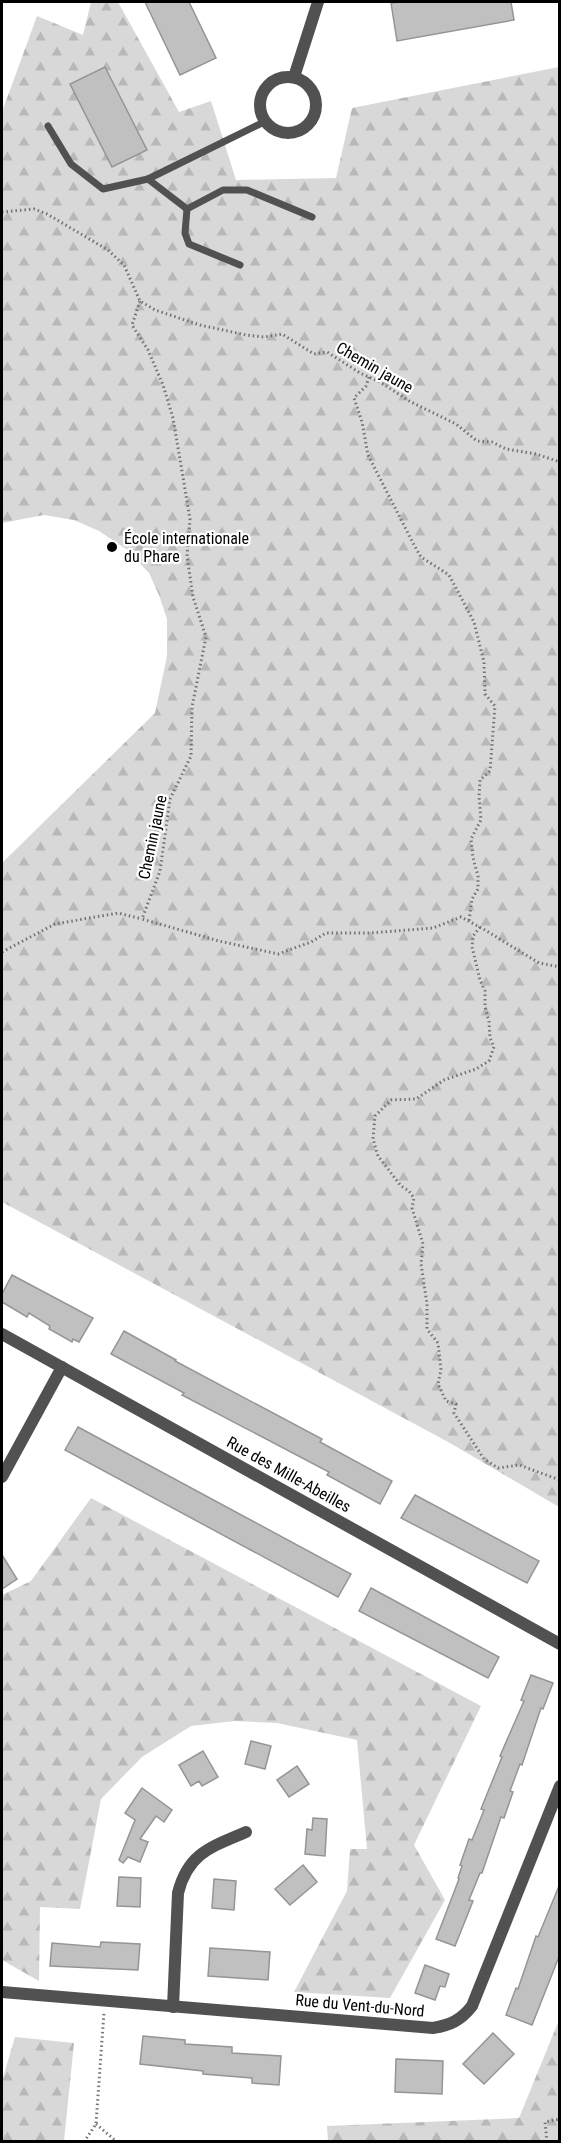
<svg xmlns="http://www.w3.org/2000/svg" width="561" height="2143" font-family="'Roboto Condensed',sans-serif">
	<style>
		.forest { fill: url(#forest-firs) }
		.building { fill: #c0c0c0; stroke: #959595; stroke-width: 1.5 }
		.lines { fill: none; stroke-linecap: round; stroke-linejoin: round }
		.path { stroke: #737373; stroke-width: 3; stroke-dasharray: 1.5 3; stroke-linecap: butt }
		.lane { stroke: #515151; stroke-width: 7 }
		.street { stroke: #515151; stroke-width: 12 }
		.poi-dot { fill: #000; stroke: #fff; stroke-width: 2 }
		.labels { text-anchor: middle; stroke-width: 4.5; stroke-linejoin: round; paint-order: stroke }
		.street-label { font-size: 16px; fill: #000; stroke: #fff }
		.poi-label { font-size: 16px; fill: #000; stroke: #fff; text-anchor: start }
	</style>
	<defs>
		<pattern id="forest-firs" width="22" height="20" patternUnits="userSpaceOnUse" patternTransform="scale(1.5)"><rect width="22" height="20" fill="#d8d8d8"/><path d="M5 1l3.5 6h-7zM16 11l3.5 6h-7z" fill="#b8b8b8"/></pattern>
	</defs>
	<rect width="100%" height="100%" fill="#fff"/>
	<!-- forest -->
	<g class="forest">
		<path d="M91,2H118L179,112L211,101L236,180L336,178L352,108L559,67V1507L450,1443L2,1202V863L155,713L167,656V619L159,595L149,573L126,549L99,531L74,520L44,515L2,523V112L37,16L83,35Z"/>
		<path d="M91,1498L481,1706L414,1845L445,1900L390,1998L294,1992L347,1891L350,1849H367L357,1740L277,1723L235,1721L191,1726L142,1757L101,1799L80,1909L40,1907L39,1981L2,1960V1595L31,1581Z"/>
		<path d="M559,2020V2141H328L327,2126L519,2118Z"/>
		<path d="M15,2037L74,2043L64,2141H2V2081Z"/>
	</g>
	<!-- building -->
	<g class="building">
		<path d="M145,2H189L216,58L180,75Z"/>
		<path d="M398,2H511L514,20L397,41L391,3Z"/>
		<path d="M105,67L147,150L112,167L70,84Z"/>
		<path d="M12,1275L93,1318L79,1342L73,1339L72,1342L49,1329L50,1326L29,1313L27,1317L2,1302V1294Z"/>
		<path d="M124,1331L176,1360L175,1361L322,1439L320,1442L392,1481L380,1504L327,1475L329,1472L182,1395L184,1393L111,1354Z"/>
		<path d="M78,1427L351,1574L338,1597L65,1450Z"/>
		<path d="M415,1495L539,1561L527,1583L401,1518Z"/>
		<path d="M2,1555L17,1579L2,1589Z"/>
		<path d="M371,1588L499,1657L488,1678L359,1611Z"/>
		<path d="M531,1675L553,1683L543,1709L541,1708L522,1765L520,1764L510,1791L513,1792L504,1818L501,1817L482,1873H480L469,1900L473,1901L455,1946L436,1939L459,1879L458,1878L462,1866L460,1865L469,1839L472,1840L484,1810L481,1809L502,1757L500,1756L524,1701L521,1700Z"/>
		<path d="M251,1741L271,1746L265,1769L245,1764Z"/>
		<path d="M203,1751L218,1777L202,1786L199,1781L191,1786L179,1765Z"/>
		<path d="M297,1766L309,1784L289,1797L277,1780Z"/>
		<path d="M142,1788L172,1810L164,1822L156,1816L140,1839L148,1842L140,1862L128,1857L123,1863L119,1860L135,1820L125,1813Z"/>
		<path d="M313,1818L327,1819L325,1856L305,1854L307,1829L312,1830Z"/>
		<path d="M303,1865L317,1882L290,1905L275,1889Z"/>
		<path d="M119,1877L141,1878L140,1907L117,1906Z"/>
		<path d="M214,1879L236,1881L234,1910L212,1908Z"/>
		<path d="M559,1886L560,1954L532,2025L506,2015L516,1988L518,1989L536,1936L538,1937Z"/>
		<path d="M101,1942L140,1944L138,1970L50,1966L52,1943L100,1947Z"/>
		<path d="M210,1948L270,1952L268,1980L208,1976Z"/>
		<path d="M425,1965L449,1974L445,1987L440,1986L435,2000L415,1993Z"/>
		<path d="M493,2033L514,2054L484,2084L463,2064Z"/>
		<path d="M143,2036L185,2040V2044L232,2047V2053L281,2056L279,2085L252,2083V2078L203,2074V2071L140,2064Z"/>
		<path d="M396,2059L443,2061L442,2094L395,2092Z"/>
	</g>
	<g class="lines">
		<!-- path -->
		<g class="path">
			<path d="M2,212L34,209L47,214L108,250L124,265L140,301L155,310L200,325L246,335L264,337L282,334L314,354L327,352L360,373L380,382L411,402L456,424L477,441L492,442L506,449L536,454L560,462"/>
			<path d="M140,301L132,325L148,350L163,385L173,418L190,519L187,556L193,597L206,637L192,707L191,756L170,799L160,871L142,919L219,941L278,954L311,942L326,933H370L433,928L461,917L485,930L539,963L560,967"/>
			<path d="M369,377L366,386L354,398L362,422L368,455L414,545L421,557L449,575L474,622L484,662L485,694L495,706L490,771L480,780L479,796L481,820L471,839L473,858L478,876V889L472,899L469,921"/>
			<path d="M480,927L473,936L472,947L480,980L485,991V1007L489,1022L490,1038L494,1047L489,1061L476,1069L444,1080L416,1099L391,1100L375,1116L373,1139L378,1156L401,1186L409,1191L414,1198L412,1208L423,1244L421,1264L427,1304V1329L438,1343L441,1370L438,1384L446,1401L456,1404L454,1413L484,1459L498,1468L519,1465L560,1480"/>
			<path d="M2,952L55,924L118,913L142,919"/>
			<path d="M96,2124L117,2142"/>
			<path d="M84,2142L96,2124L104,2012"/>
			<path d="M547,2142L545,2122L560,2119"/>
		</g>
		<!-- lane -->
		<g class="lane">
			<path d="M48,126L71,164L103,189L148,179L264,122"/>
			<path d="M148,179L187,209L223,190H247L312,217"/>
			<path d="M187,209L185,233L189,244L240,265"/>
		</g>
		<!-- street -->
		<g class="street">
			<circle cx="288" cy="105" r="28"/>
			<path d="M294,77L318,2"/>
			<path d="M2,1334L560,1644"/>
			<path d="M2,1477L62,1367"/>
			<path d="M2,1992L433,2028C451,2025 461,2020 472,2006L560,1786"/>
			<path d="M173,2007L178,1893C188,1853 211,1847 246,1832"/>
		</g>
	</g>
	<!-- markers -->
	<circle class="poi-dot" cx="112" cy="547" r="6"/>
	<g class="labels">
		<!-- street labels -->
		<g class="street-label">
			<text transform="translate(375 367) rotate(30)" y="6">Chemin jaune</text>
			<text transform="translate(152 837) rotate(-78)" y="6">Chemin jaune</text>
			<text transform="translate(289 1474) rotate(29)" y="6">Rue des Mille-Abeilles</text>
			<text transform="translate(360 2005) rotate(5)" y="6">Rue du Vent-du-Nord</text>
		</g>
		<!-- poi labels -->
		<g class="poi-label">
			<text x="124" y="544">École internationale<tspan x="124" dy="18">du Phare</tspan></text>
		</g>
	</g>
	<!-- border -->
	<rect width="561" height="2143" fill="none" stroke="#000000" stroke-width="6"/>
</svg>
